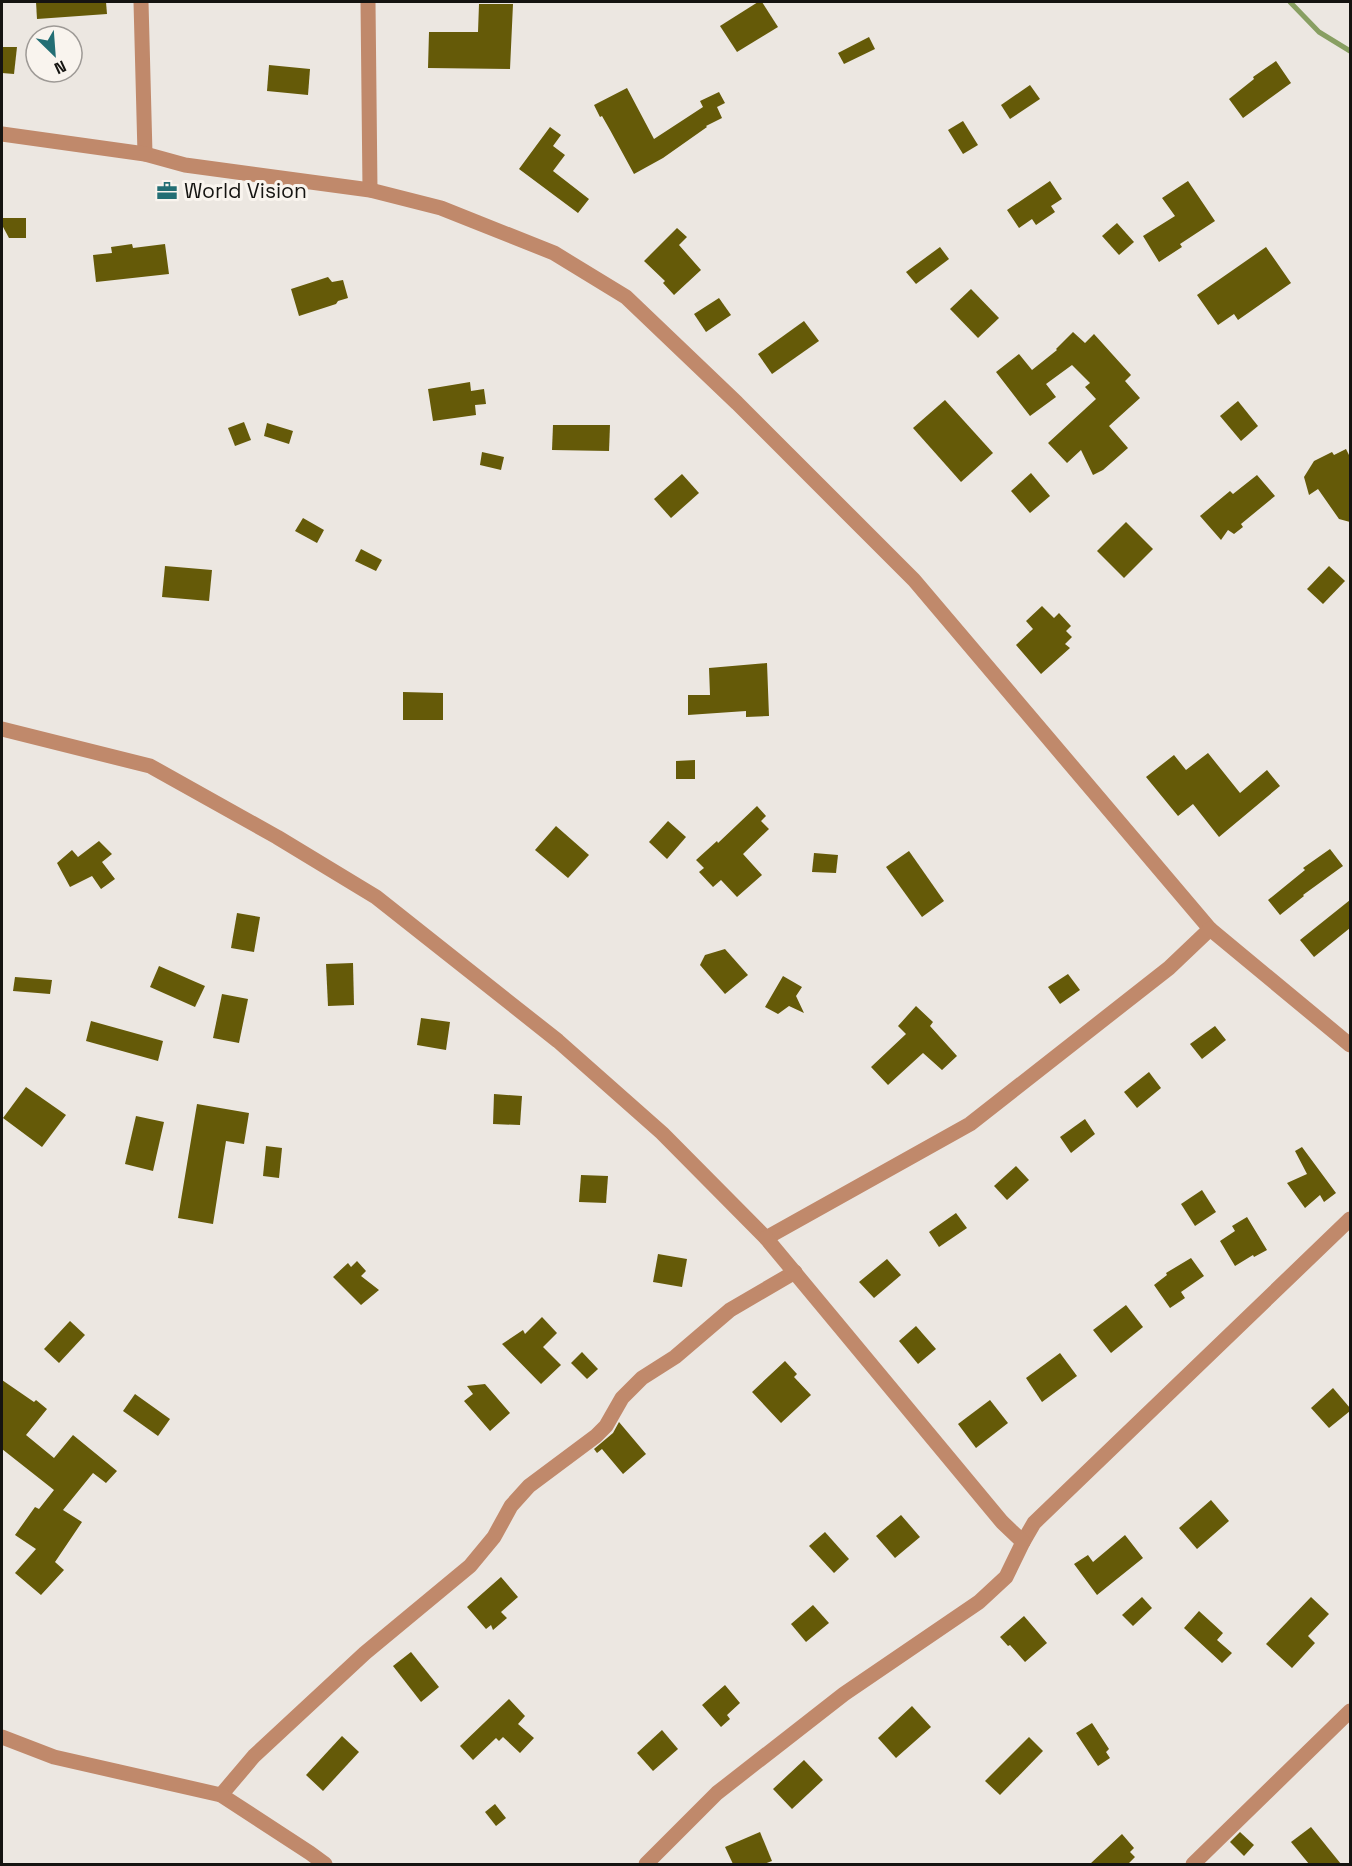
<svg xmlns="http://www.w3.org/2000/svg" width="1352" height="1866" font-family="'Space Grotesk',sans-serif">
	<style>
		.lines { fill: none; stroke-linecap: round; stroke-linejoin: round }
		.stream { stroke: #889f62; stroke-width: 5 }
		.building { fill: #655a08 }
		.minor { stroke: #c0896b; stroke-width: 15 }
		.tertiary { stroke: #c0896b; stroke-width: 15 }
		.labels { text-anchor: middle; stroke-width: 6; stroke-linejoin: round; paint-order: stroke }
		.poi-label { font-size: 21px; fill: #151411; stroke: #f9f4ee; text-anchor: start }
	</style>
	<rect width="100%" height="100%" fill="#ece7e1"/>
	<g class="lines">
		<!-- stream -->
		<path class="stream" d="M1290,2L1319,32L1350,51"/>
	</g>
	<!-- building -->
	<g class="building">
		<path d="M36,2H106L107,14L37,19Z"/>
		<path d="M758,2H762L778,27L737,52L720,26Z"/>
		<path d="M479,4H513L510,69L428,68L429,32H478Z"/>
		<path d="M869,37L875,49L844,64L838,53Z"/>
		<path d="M2,47H17L14,74L2,73Z"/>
		<path d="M1276,61L1291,83L1243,118L1229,99L1254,79L1253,77Z"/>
		<path d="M269,65L310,69L308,95L267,91Z"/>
		<path d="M1030,85L1040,99L1010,119L1001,105Z"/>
		<path d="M627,88L654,139L703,107L700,101L719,92L725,103L717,107L722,118L706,126L707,127L663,158L634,174L610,130L602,116L600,117L594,105Z"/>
		<path d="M963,121L978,145L963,154L948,130Z"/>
		<path d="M550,127L561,135L553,146L565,155L553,171L589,199L578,213L519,169Z"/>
		<path d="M1050,181L1062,199L1051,206L1055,212L1036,225L1032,219L1019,228L1007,210Z"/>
		<path d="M1188,181L1215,221L1180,244L1182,247L1159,262L1143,236L1175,216L1162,198Z"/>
		<path d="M2,218H26V238H9L2,225Z"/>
		<path d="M1117,223L1134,242L1119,255L1102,236Z"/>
		<path d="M677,228L687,237L679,245L701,270L674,295L663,283L665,281L644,261Z"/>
		<path d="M132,244L133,248L165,244L169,274L96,282L93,255L112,253L111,247Z"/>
		<path d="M940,247L949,259L916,284L906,272Z"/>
		<path d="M1266,247L1291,283L1238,320L1234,314L1218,325L1197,295Z"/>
		<path d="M328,277L332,282L343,280L348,298L338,301L336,304L299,316L291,289Z"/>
		<path d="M971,289L999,318L978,338L950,309Z"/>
		<path d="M719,298L731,315L706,332L694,314Z"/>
		<path d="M804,321L819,341L772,374L758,354Z"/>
		<path d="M1073,332L1085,343L1094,334L1131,375L1125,381L1140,398L1109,426L1128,448L1103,470L1093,475L1081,450L1067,463L1048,443L1096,399L1085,387L1090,383L1072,365L1046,384L1056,397L1030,416L996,372L1019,354L1032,370L1057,350L1056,349Z"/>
		<path d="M470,382L471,391L484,389L486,404L475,405L476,415L433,421L428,389Z"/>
		<path d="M945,400L993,453L961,482L913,428Z"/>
		<path d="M1238,401L1258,426L1241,441L1220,416Z"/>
		<path d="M244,422L251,440L235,446L228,428Z"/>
		<path d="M267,423L293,431L289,444L264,436Z"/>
		<path d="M553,425H610L609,451L552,450Z"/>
		<path d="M1346,449L1350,457V522L1339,519L1318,489L1309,495L1304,477L1314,461L1332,452L1334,455Z"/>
		<path d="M482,452L504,457L501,470L480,465Z"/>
		<path d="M1031,473L1050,496L1030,513L1011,491Z"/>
		<path d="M682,474L699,493L671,518L654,499Z"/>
		<path d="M1257,475L1275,496L1241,524L1243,527L1234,534L1228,530L1221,540L1200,516L1230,491L1233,494Z"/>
		<path d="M303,518L324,530L317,543L295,531Z"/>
		<path d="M1126,522L1153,549L1124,578L1097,551Z"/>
		<path d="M361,549L382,560L376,571L355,561Z"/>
		<path d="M165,566L212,570L209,601L162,597Z"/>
		<path d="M1329,566L1345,581L1323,604L1307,589Z"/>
		<path d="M1042,606L1054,618L1059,613L1071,626L1066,631L1072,637L1065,644L1070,648L1041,674L1016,645L1033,629L1026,621Z"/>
		<path d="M767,663L769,716L746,717V711L688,715V695H710L709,668Z"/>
		<path d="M403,692L443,693V720H403Z"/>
		<path d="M1208,753L1240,793L1267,770L1280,786L1219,837L1193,804L1178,816L1146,777L1174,755L1186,770Z"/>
		<path d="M695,760V779H676V761Z"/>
		<path d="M757,806L766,816L761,821L769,829L743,854L762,875L737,897L721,880L713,887L699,872L704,868L696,860L717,841L718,843Z"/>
		<path d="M668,821L686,837L667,859L649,842Z"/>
		<path d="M556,826L589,855L568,878L535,850Z"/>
		<path d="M99,841L112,854L102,862L115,879L101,889L92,876L70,887L57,863L72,850L78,857Z"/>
		<path d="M1330,849L1343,866L1303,895L1304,896L1280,915L1268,900L1305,870L1303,868Z"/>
		<path d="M909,851L944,901L922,917L886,867Z"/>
		<path d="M814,853L838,855L836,873L812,872Z"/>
		<path d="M1350,900V928L1314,957L1300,940Z"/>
		<path d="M237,913L260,917L254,952L231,948Z"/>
		<path d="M725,949L748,975L725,994L700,965L705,955Z"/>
		<path d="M353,963L354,1005L328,1006L326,964Z"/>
		<path d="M159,966L205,986L195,1007L150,987Z"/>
		<path d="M1068,974L1080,990L1060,1004L1048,987Z"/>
		<path d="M783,976L802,987L796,996L804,1013L789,1006L778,1014L765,1007Z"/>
		<path d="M15,977L52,980L50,994L13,991Z"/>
		<path d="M222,994L248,999L239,1043L213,1038Z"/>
		<path d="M916,1006L933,1022L930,1026L957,1056L942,1070L923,1053L888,1085L871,1067L906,1034L898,1026Z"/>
		<path d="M421,1018L450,1022L446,1050L417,1045Z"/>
		<path d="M91,1021L163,1041L158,1061L86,1041Z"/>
		<path d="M1215,1026L1226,1040L1202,1059L1190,1044Z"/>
		<path d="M1149,1072L1161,1088L1137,1108L1124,1092Z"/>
		<path d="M26,1087L66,1115L42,1147L3,1118Z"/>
		<path d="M494,1094L522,1096L520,1125L493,1124Z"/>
		<path d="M197,1104L249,1113L244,1144L226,1141L213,1224L178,1218Z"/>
		<path d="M136,1116L164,1122L153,1171L125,1164Z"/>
		<path d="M1085,1119L1095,1134L1071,1153L1060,1137Z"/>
		<path d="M266,1146L282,1148L279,1178L263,1176Z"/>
		<path d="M1302,1147L1336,1193L1324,1202L1320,1195L1305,1208L1287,1183L1307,1174L1295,1151Z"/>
		<path d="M1016,1166L1029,1180L1007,1200L994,1186Z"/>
		<path d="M581,1175L608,1176L606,1203L579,1202Z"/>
		<path d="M1202,1190L1216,1212L1195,1226L1181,1204Z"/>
		<path d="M956,1213L967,1228L939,1247L929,1232Z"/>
		<path d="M1247,1217L1267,1250L1254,1257L1253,1255L1235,1266L1220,1241L1235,1231L1232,1226Z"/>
		<path d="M658,1254L687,1259L682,1287L653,1282Z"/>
		<path d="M1191,1258L1204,1276L1181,1292L1185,1298L1170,1308L1154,1285L1167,1275L1166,1273Z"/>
		<path d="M887,1259L901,1275L874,1298L859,1282Z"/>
		<path d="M357,1261L366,1271L361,1276L379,1290L361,1305L333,1277L348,1263L351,1267Z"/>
		<path d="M1126,1305L1143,1327L1111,1353L1093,1330Z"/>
		<path d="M542,1317L557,1333L543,1347L561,1365L541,1384L502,1344L523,1330L525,1334Z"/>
		<path d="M70,1321L85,1335L59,1363L44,1349Z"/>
		<path d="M916,1326L936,1349L918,1364L899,1341Z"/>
		<path d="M582,1352L598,1369L587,1379L571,1363Z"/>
		<path d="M1060,1353L1077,1376L1042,1402L1026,1378Z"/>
		<path d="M785,1361L797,1374L794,1377L811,1395L781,1423L752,1392Z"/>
		<path d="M2,1380L34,1402L36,1400L47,1409L26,1435L54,1458L73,1435L117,1471L106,1483L93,1473L63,1510L82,1522L55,1562L64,1570L41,1595L15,1573L36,1549L15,1535L35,1507L39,1509L54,1490L2,1449Z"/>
		<path d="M485,1384L510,1413L490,1431L464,1401L473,1394L467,1386Z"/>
		<path d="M1333,1388L1350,1408V1411L1329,1428L1311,1408Z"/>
		<path d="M135,1394L170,1419L158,1436L123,1411Z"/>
		<path d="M990,1400L1008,1423L976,1448L958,1424Z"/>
		<path d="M619,1422L646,1454L623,1474L602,1449L597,1453L594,1449L613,1433Z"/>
		<path d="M1211,1500L1229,1521L1197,1549L1179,1528Z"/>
		<path d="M901,1515L920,1537L895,1558L876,1536Z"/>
		<path d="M825,1532L849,1559L834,1573L809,1546Z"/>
		<path d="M1125,1535L1143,1558L1097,1595L1074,1564L1088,1555L1093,1562Z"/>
		<path d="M501,1577L518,1597L501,1612L507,1618L493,1630L491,1625L486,1629L467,1607Z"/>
		<path d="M1142,1597L1152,1608L1133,1626L1122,1615Z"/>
		<path d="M1311,1597L1329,1614L1308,1636L1315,1643L1292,1668L1266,1644Z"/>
		<path d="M813,1605L829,1623L806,1642L791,1624Z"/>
		<path d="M1199,1611L1223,1633L1217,1640L1232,1653L1222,1663L1184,1628Z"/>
		<path d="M1024,1616L1047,1643L1025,1662L1010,1645L1008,1646L1000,1637Z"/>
		<path d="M411,1652L439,1687L421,1702L393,1666Z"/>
		<path d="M725,1685L740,1703L727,1715L730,1719L721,1727L702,1705Z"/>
		<path d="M509,1699L525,1716L518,1724L534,1738L520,1753L503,1737L499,1741L496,1738L473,1760L460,1746Z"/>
		<path d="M912,1706L931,1727L896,1758L878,1738Z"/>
		<path d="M1092,1723L1109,1749L1106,1752L1110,1758L1098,1766L1076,1733Z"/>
		<path d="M662,1730L678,1749L653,1771L637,1753Z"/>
		<path d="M342,1736L359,1752L323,1791L306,1775Z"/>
		<path d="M1029,1737L1043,1751L1000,1795L985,1781Z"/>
		<path d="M804,1760L823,1780L792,1809L773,1789Z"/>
		<path d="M495,1804L506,1818L496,1826L485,1812Z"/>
		<path d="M1311,1827L1341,1864H1309L1291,1842Z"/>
		<path d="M760,1832L772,1861L764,1864H733L725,1847Z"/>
		<path d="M1240,1832L1254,1845L1244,1856L1230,1842Z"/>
		<path d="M1122,1834L1134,1848L1130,1852L1135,1857L1128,1864H1090Z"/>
	</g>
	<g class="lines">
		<!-- minor -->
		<g class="minor">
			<path d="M141,2L145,154"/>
			<path d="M368,2L370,190"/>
			<path d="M2,134L145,154L185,165L370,190L441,208L554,253L626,297L737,403L914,580L1210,929L1350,1045"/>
			<path d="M2,729L150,766L277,837L376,897L558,1041L662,1133L766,1238L970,1124L1169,968L1210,929"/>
			<path d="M1023,1542L1034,1523L1350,1219"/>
			<path d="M221,1795L254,1756L365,1653L470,1566L494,1537L511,1506L529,1486L596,1436L606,1426L622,1398L642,1378L675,1357L730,1310L795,1272"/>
			<path d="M646,1864L717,1793L844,1694L979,1602L1006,1577L1023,1542L1002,1522L766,1238"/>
			<path d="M1193,1864L1350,1711"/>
		</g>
		<!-- tertiary -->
		<path class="tertiary" d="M2,1737L54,1757L221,1795L310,1853L325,1864"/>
	</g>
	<!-- icons -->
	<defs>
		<g id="office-bare" transform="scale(1.62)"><path d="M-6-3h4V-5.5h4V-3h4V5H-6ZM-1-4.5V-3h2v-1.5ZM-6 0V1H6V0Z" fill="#236e74" stroke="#f9f4ee" stroke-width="2.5" paint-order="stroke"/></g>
	</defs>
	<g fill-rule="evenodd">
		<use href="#office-bare" x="167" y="191"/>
	</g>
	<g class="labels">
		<!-- poi labels -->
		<g class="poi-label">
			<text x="184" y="198">World Vision</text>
		</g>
	</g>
	<!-- border -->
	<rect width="1352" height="1866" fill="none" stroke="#151411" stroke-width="6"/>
	<!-- north arrow -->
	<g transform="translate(54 54) rotate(155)"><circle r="28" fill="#f9f4ee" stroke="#9e9a96" stroke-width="1.5"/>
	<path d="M0-4.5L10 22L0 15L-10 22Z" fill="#236e74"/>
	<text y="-9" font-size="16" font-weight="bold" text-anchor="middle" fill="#151411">N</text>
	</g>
</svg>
